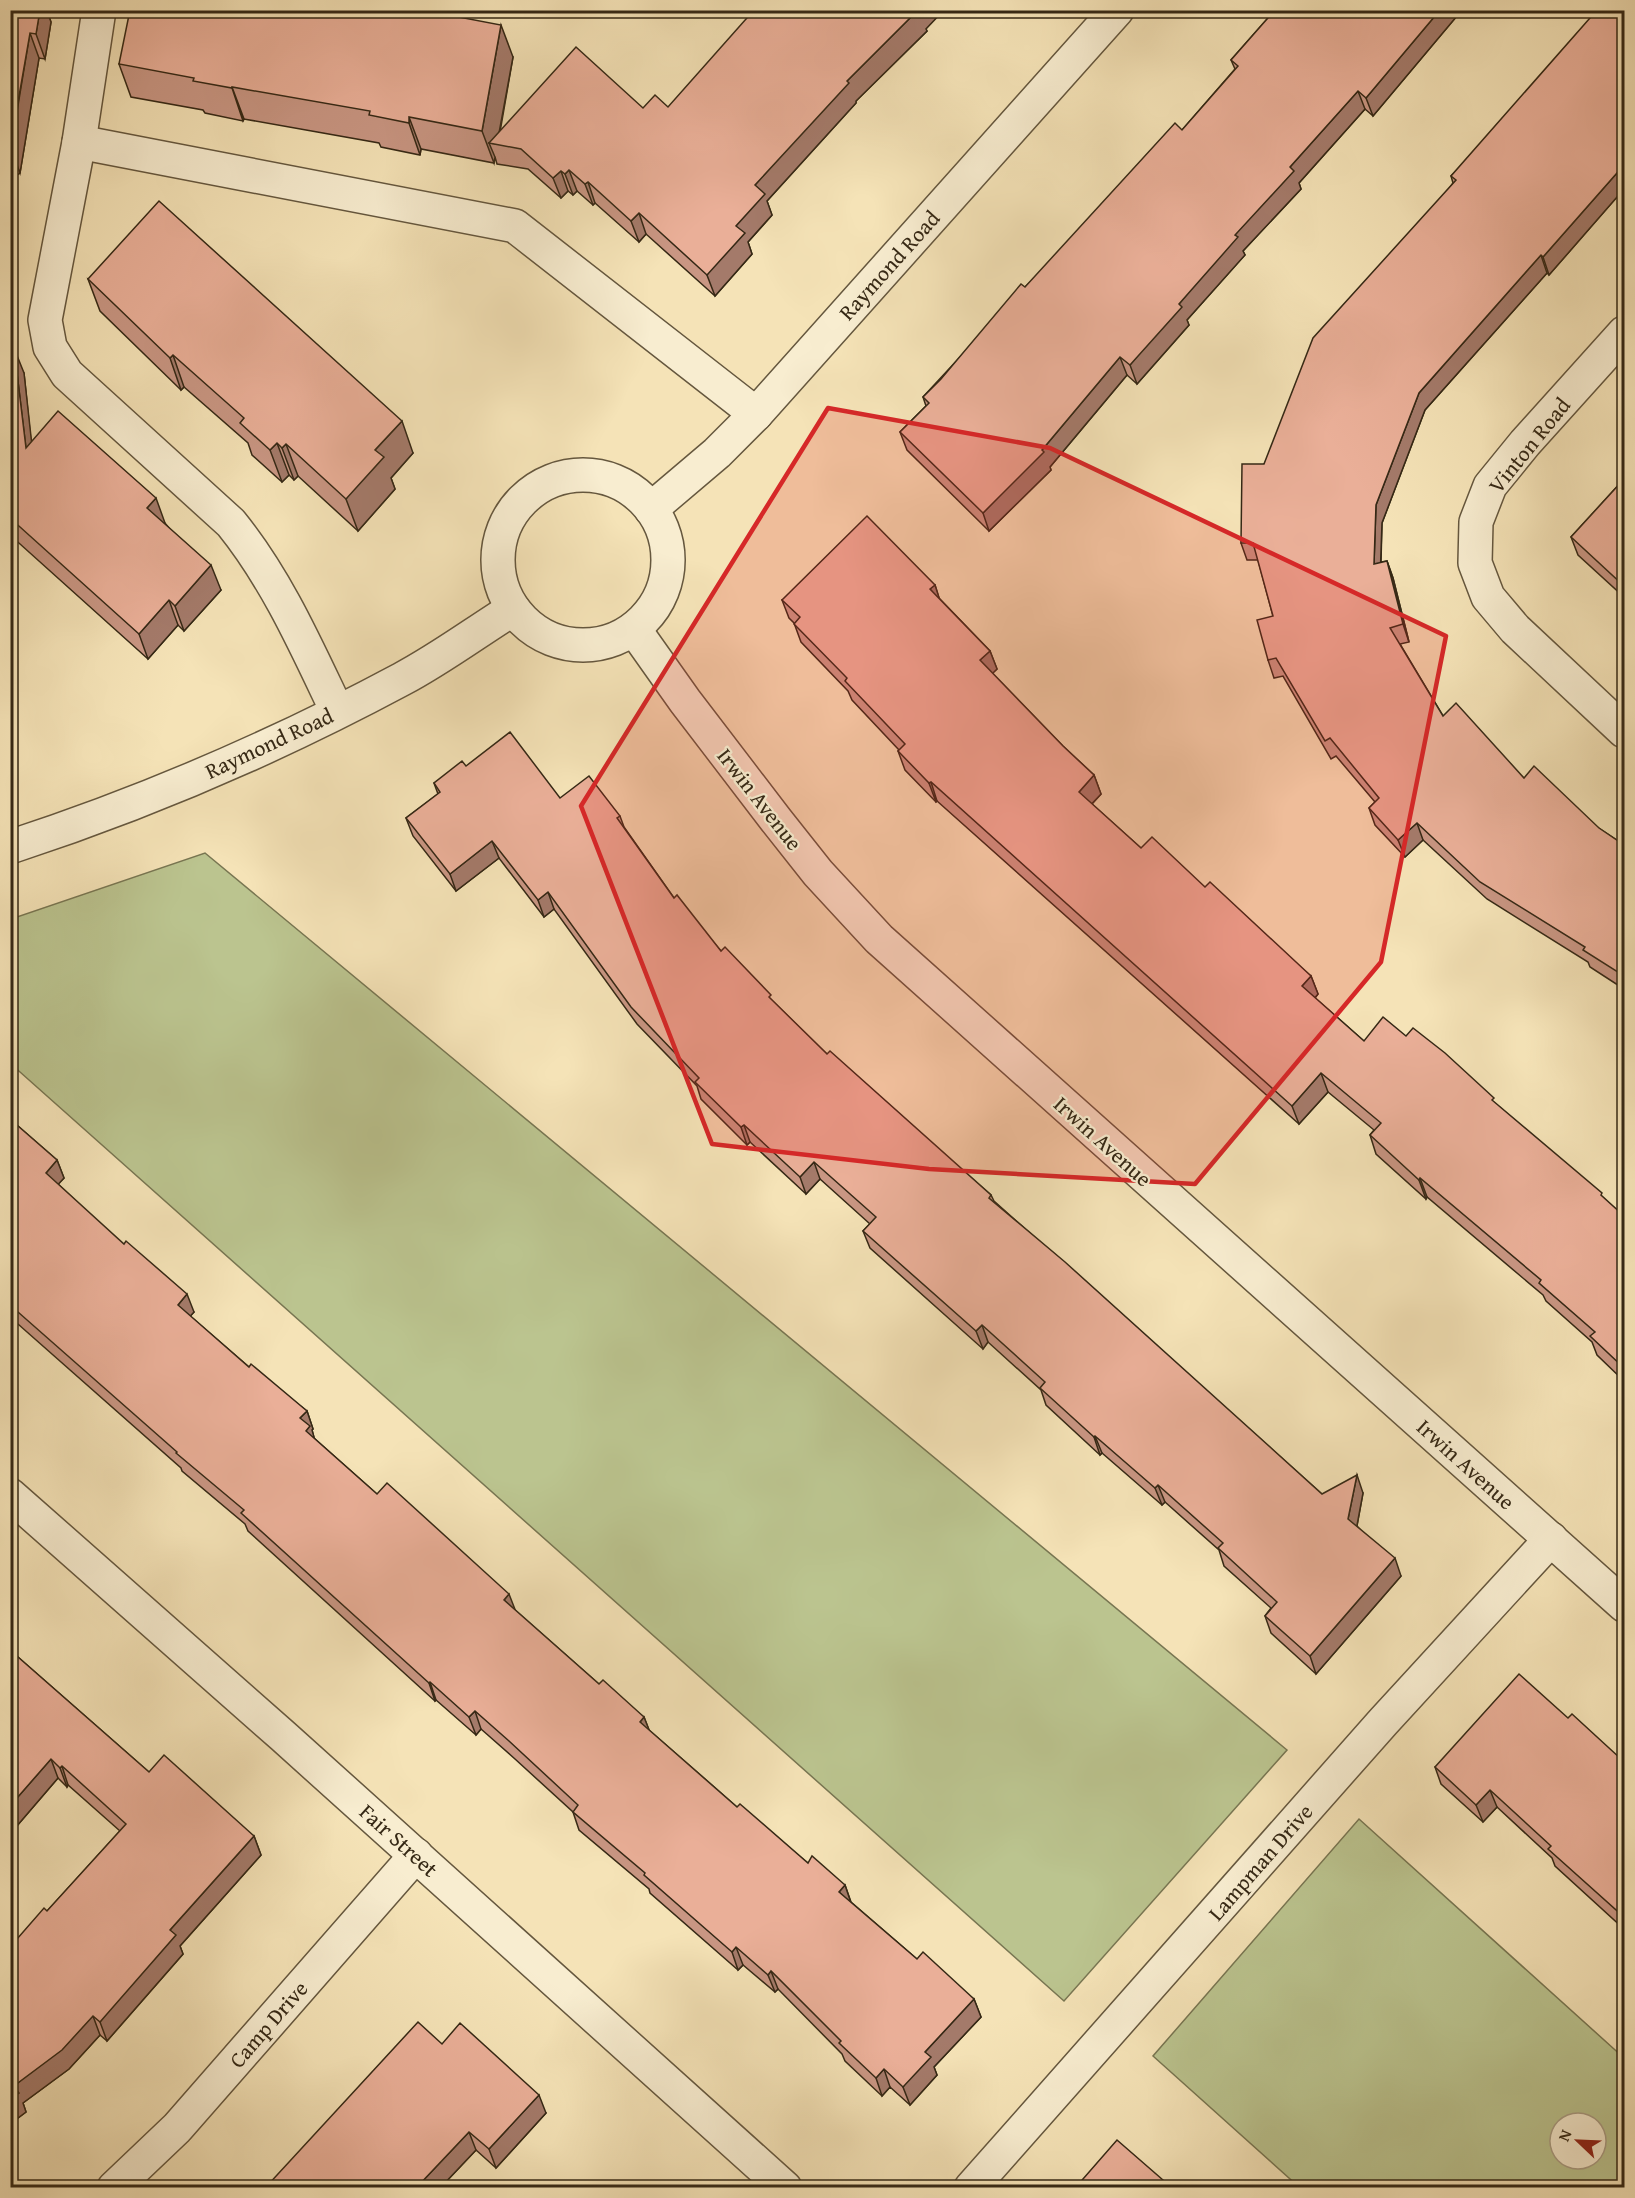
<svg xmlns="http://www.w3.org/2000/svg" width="1635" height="2198" font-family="'Gentium Book Plus',serif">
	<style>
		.green { fill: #bbc48f; stroke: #787652; stroke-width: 1.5; fill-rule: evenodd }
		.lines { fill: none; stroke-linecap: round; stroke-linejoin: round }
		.minor-casing { stroke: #65573e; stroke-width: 36 }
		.minor { stroke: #f8edd0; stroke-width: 33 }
		.wall { fill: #c99683; stroke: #352815; stroke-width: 1.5 }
		.shaded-wall { fill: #a47a6a; stroke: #352815; stroke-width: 1.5 }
		.building { fill: #eaaf98; stroke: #352815; stroke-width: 1.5 }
		.marked { fill: #d62828; fill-opacity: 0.2; stroke: #d62828; stroke-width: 4.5; stroke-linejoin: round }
		.labels { text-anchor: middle; stroke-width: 4.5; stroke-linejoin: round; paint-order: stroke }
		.street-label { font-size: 22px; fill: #352815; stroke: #f8edd0 }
	</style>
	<rect width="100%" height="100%" fill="#f5e3b7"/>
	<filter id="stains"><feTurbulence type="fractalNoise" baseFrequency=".00333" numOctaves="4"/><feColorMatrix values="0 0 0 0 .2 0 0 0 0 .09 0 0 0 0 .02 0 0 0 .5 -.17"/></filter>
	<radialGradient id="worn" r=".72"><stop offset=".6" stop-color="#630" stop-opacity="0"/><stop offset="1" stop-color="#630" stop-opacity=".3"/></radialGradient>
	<!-- green -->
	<g class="green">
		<path d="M205,853L1287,1750L1064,2001L11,1064V919Z"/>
		<path d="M1359,1819L1624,2058V2187H1299L1153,2056ZM1560,2123H1596V2159H1560Z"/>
	</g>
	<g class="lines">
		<!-- minor casing -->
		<g class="minor-casing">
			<g id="minor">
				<path d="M99,10L79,142L45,320L50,347L67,374L231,523C277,580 306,646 337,711"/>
				<path d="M79,142L515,226L756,414"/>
				<path d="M1624,333L1525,443L1490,486L1476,522L1475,563L1488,597L1515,629L1624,731"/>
				<circle cx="583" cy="560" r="85"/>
				<path d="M651,509L717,453L756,414L1117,10"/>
				<path d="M634,629L685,701L776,820L818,873L879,939L1624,1605"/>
				<path d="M10,847C145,803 277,746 402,679C440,659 476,632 513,609"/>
				<path d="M10,1495L283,1736L785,2188"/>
				<path d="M114,2188L177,2128L416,1855"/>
				<path d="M971,2188L1383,1722L1551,1539"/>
			</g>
		</g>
		<!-- minor -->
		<use href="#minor" class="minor"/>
	</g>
	<!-- wall -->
	<g class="wall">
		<path d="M10,10H49L48,14L51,22L45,59L39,58L20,173L11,179Z"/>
		<path d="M1275,10H1462L1373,116L1365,109L1299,183L1301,189L1243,251L1245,255L1187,320L1189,325L1137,384L1127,375L1050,467L1051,470L989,531L907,450L900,432L926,406L923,397L1025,287L1182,130L1235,69L1231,60Z"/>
		<path d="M1624,10V189L1549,275L1547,273L1425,410L1382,523L1381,562L1387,561L1393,578L1409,642L1400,644L1443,716L1524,778L1624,845V989L1590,967L1588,962L1487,899L1423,840L1405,857L1375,825L1369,808L1375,802L1336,756L1331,759L1283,676L1274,678L1268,660L1273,616L1258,560H1247L1241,543L1264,464L1453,183L1451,176Z"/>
		<path d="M926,29L927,31L856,101V103L767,201L772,215L748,242L752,254L715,296L646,234L639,242L595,203L593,205L577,191L573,195L568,191L561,198L528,169L497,164L495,157L494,163L421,149L420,155L381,147L379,143L244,119L243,121L205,113L203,110L131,97L119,64L513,57L500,132L643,108L668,107Z"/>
		<path d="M88,279L413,453L391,478L395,489L358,531L298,476L294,480L289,475L282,482L252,455L248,443L184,387L181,390L100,311Z"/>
		<path d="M10,352L24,373L31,441L165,523L221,590L184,631L178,625L148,659L10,535Z"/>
		<path d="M1624,479V597L1578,555L1571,537Z"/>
		<path d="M935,585L939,598L990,651L997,669L992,673L1063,746L1094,775L1101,794L1092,804L1141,848L1205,887L1311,976L1318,994L1315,998L1364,1041L1406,1036L1496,1104L1624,1216V1381L1597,1355L1592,1342L1546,1301L1543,1295L1427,1197L1426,1199L1376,1154L1370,1135L1374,1130L1328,1092L1299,1124L937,801L936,802L905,770L898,751L899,750L852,700L848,691L801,642L794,623L789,618L782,600Z"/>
		<path d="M466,766L560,798L620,816L624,827L674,898L721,951L827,1054L991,1195L994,1201L1322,1494L1363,1493L1357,1526L1401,1576L1316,1674L1271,1633L1265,1616L1271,1608L1224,1566L1219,1550L1165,1502L1162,1505L1102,1453L1100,1455L1046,1405L1041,1390L988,1342L983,1349L870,1248L863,1231L870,1224L820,1179L806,1194L750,1142L747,1145L701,1099L697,1086L637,1024L554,909L544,917L499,858L456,891L413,836L406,818L438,794L434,783Z"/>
		<path d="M10,1119L57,1160L64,1178L58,1184L194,1312L190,1316L249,1367L307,1411L313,1429L312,1430L314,1438L377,1494L515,1610L599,1684L644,1717L649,1730L737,1807L808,1863L845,1885L851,1902L917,1959L974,1999L981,2017L934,2067L937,2075L910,2105L890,2087L882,2096L845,2061L842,2054L778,1989L775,1992L743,1965L738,1970L650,1893L649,1889L579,1830L573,1812L515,1759L481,1729L476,1735L436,1700L435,1701L248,1531L245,1524L182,1471L181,1468L10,1317Z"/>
		<path d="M10,1650L149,1772L254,1836L261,1855L180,1946L183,1954L107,2041L100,2035L69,2069L23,2103L26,2112L10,2124L47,1911L120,1831L68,1785L67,1787L58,1778L16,1827L10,1822Z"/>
		<path d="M1568,1718L1624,1765V1929L1555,1866L1552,1858L1497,1807L1483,1822L1441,1784L1435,1767Z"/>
		<path d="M442,2044L546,2113L496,2168L476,2150L441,2187Z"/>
	</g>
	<!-- shaded-wall -->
	<g class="shaded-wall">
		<path d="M40,10H49L48,14L51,22L45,59L36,34Z"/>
		<path d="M918,10H944L926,29L927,31L856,101V103L767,201L772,215L748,242L752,254L715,296L707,275L736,226L755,185L847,81Z"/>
		<path d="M1440,10H1462L1373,116L1366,98Z"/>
		<path d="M501,25L513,57L497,144L489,143L495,157L494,163L482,131Z"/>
		<path d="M30,33L39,58L20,173L11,148Z"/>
		<path d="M232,87L244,119L243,121L232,88Z"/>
		<path d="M1358,91L1365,109L1299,183L1301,189L1243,251L1245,255L1187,320L1189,325L1137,384L1130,365L1179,304L1290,167Z"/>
		<path d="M409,117L421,149L420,155L409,123Z"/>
		<path d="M1624,165V189L1549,275L1543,257Z"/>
		<path d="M569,170L577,191L573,195L565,174Z"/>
		<path d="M561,171L568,191L561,198L553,178Z"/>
		<path d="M588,182L595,203L593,205L585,184Z"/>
		<path d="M639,213L646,234L639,242L631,221Z"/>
		<path d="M1541,255L1547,273L1425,410L1382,523L1380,581L1374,564L1376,505L1419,393Z"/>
		<path d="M14,348L24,373L35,473L26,448Z"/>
		<path d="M173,355L184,387L181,390L170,358Z"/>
		<path d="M1120,357L1127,375L1050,467L1051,470L989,531L983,513L1042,450Z"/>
		<path d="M402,421L413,453L391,478L395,489L358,531L346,499L375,450Z"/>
		<path d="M277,443L289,475L282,482L270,450Z"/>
		<path d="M286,444L298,476L294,480L282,448Z"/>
		<path d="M156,498L165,523L156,533L147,508Z"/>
		<path d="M1387,561L1393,578L1409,642L1403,624Z"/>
		<path d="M211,565L221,590L184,631L175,606Z"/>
		<path d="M935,585L941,604L930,589Z"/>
		<path d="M169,600L178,625L148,659L139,634Z"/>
		<path d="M990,651L997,669L987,679L980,660Z"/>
		<path d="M1094,775L1101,794L1086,810L1079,792Z"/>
		<path d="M931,782L937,801L936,802L929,783Z"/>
		<path d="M1417,823L1423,840L1405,857L1398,840Z"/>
		<path d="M492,841L499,858L456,891L450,874Z"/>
		<path d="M548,892L554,909L544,917L538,900Z"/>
		<path d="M1311,976L1318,994L1309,1005L1302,986Z"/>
		<path d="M1321,1073L1328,1092L1299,1124L1292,1106Z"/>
		<path d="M744,1125L750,1142L747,1145L741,1127Z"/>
		<path d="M57,1160L64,1178L52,1191L46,1173Z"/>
		<path d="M814,1162L820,1179L806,1194L800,1177Z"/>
		<path d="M1420,1178L1427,1197L1426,1199L1419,1180Z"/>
		<path d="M187,1294L194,1312L184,1323L178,1305Z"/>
		<path d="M982,1325L988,1342L983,1349L976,1331Z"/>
		<path d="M307,1411L313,1429L312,1430L316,1444L312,1448L300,1418Z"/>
		<path d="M1095,1436L1102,1453L1100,1455L1094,1437Z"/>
		<path d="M1357,1475L1363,1493L1355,1536L1348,1519Z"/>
		<path d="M1158,1485L1165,1502L1162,1505L1155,1488Z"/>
		<path d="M1395,1558L1401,1576L1316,1674L1310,1656Z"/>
		<path d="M509,1594L516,1612L504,1600Z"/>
		<path d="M430,1682L436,1700L435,1701L429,1683Z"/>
		<path d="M475,1711L481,1729L476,1735L469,1717Z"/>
		<path d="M644,1717L651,1735L640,1722Z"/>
		<path d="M51,1759L58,1778L16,1827L10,1813V1806Z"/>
		<path d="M62,1766L68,1785L67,1787L60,1768Z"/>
		<path d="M1490,1790L1497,1807L1483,1822L1476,1805Z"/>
		<path d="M254,1836L261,1855L180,1946L183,1954L107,2041L100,2022L170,1930Z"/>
		<path d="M845,1885L851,1903L839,1892Z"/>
		<path d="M736,1947L743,1965L738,1970L732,1952Z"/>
		<path d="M771,1971L778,1989L775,1992L768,1975Z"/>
		<path d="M974,1999L981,2017L934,2067L937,2075L910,2105L903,2087L925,2052Z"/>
		<path d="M93,2016L100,2035L69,2069L23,2103L26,2112L10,2124V2099L14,2086Z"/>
		<path d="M884,2069L890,2087L882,2096L876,2078Z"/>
		<path d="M539,2095L546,2113L496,2168L489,2149Z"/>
		<path d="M469,2132L476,2150L441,2187H417Z"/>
	</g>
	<!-- building -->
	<g class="building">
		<path d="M10,10H40L36,34L30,33L10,148Z"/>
		<path d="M130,10H422L501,25L482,131L409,117V123L369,115L370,111L232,87V88L193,81L194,78L119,64Z"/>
		<path d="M754,10H918L847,81L849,83L755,185L765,194L736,226L745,233L707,275L639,213L631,221L588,182L585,184L569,170L565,174L561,171L553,178L521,149L489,143L576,47L643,108L655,95L668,107Z"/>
		<path d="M1275,10H1440L1366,98L1358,91L1290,167L1294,171L1235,235L1238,237L1179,304L1182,307L1130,365L1120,357L1042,450L1044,452L983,513L900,432L929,403L923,397L941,379L1021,284L1025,287L1175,123L1182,130L1238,66L1231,60Z"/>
		<path d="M1597,10H1624V165L1543,257L1541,255L1419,393L1376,505L1374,564L1387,561L1403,624L1390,628L1443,716L1456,703L1524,778L1534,766L1599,828L1624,845V976L1583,950L1585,947L1480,882L1417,823L1398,840L1369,808L1379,798L1330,738L1325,741L1276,658L1268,660L1257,620L1273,616L1253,543H1241L1242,464H1264L1313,338L1456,180L1451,176Z"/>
		<path d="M159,201L402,421L375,450L384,457L346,499L286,444L282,448L277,443L270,450L240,423L244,418L173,355L170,358L88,279Z"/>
		<path d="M14,348L26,448L58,411L156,498L147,508L211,565L175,606L169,600L139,634L10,518V352Z"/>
		<path d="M1624,479V586L1571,537Z"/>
		<path d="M867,516L935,585L930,589L990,651L980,660L1063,746L1094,775L1079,792L1141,848L1152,837L1205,887L1210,882L1311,976L1302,986L1364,1041L1383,1017L1406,1036L1413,1028L1445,1053L1494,1098L1492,1100L1602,1193L1601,1195L1624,1216V1368L1590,1336L1595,1332L1539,1283L1541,1280L1420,1178L1419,1180L1370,1135L1381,1123L1321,1073L1292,1106L931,782L929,783L898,751L905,744L845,681L847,678L794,624L800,617L782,600Z"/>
		<path d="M510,732L560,798L589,776L620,816L617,818L674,898L677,895L721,951L725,947L771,995L769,997L827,1054L830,1051L991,1195L989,1198L1065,1262L1322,1494L1357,1475L1348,1519L1395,1558L1310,1656L1265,1616L1277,1602L1218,1548L1223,1543L1158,1485L1155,1488L1095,1436L1094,1437L1040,1388L1045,1382L982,1325L976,1331L863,1231L876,1217L814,1162L800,1177L744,1125L741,1127L695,1082L699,1078L631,1007L548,892L538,900L492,841L450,874L406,818L440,792L434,783L462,761L466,766Z"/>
		<path d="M10,1119L57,1160L46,1173L124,1244L126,1241L187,1294L178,1305L249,1367L251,1364L307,1411L300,1418L310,1426L306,1431L377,1494L387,1483L509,1594L504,1600L599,1684L603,1680L644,1717L640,1722L737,1807L740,1804L808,1863L812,1856L845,1885L839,1892L917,1959L923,1952L974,1999L925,2052L931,2057L903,2087L884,2069L876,2078L839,2043L841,2041L771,1971L768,1975L736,1947L732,1952L644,1875L645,1873L573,1812L578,1805L509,1741L475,1711L469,1717L430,1682L429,1683L241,1513L244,1510L176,1453L177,1452L10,1305Z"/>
		<path d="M10,1650L149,1772L164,1755L254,1836L170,1930L176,1935L100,2022L93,2016L62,2050L14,2086L19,2093L10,2099V1947L44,1908L47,1911L126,1824L62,1766L60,1768L51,1759L10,1806Z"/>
		<path d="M1519,1674L1568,1718L1572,1714L1621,1759L1619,1761L1624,1765V1917L1548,1849L1551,1846L1490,1790L1476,1805L1435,1767Z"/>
		<path d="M418,2022L442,2044L460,2023L539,2095L489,2149L469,2132L417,2187H266Z"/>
		<path d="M1117,2140L1171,2187H1076Z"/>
		<path d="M643,2183L648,2187H638Z"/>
	</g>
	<!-- marked area -->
	<path class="marked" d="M828,408L1050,448L1446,636L1381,962L1195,1184L929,1169L712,1144L581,806Z"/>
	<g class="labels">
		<!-- street labels -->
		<g class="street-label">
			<text transform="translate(889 265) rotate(-48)" y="8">Raymond Road</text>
			<text transform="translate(1529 445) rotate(-51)" y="8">Vinton Road</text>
			<text transform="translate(269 743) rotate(-25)" y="8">Raymond Road</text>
			<text transform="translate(760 799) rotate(52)" y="8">Irwin Avenue</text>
			<text transform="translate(1103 1141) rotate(42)" y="8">Irwin Avenue</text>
			<text transform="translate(1466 1464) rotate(42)" y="8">Irwin Avenue</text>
			<text transform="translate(399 1840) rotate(42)" y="8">Fair Street</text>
			<text transform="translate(1260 1862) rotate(-49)" y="8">Lampman Drive</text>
			<text transform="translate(268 2024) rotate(-49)" y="8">Camp Drive</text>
		</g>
	</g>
	<!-- margin -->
	<rect width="1635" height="2198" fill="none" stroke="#f5e3b7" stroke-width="36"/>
	<rect x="12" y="12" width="1611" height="2174" fill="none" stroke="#352815" stroke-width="3"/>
	<rect x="18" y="18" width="1599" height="2162" fill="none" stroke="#352815" stroke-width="1.5"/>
	<!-- north arrow -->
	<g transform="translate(1578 2141) rotate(293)"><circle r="28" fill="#f8edd0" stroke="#aa9e85" stroke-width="1.5"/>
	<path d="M0-4.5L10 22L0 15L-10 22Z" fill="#8f2418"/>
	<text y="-9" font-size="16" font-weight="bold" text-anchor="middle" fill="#352815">N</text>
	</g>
	<rect width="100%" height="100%" filter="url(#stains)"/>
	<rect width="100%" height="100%" fill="url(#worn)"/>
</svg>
